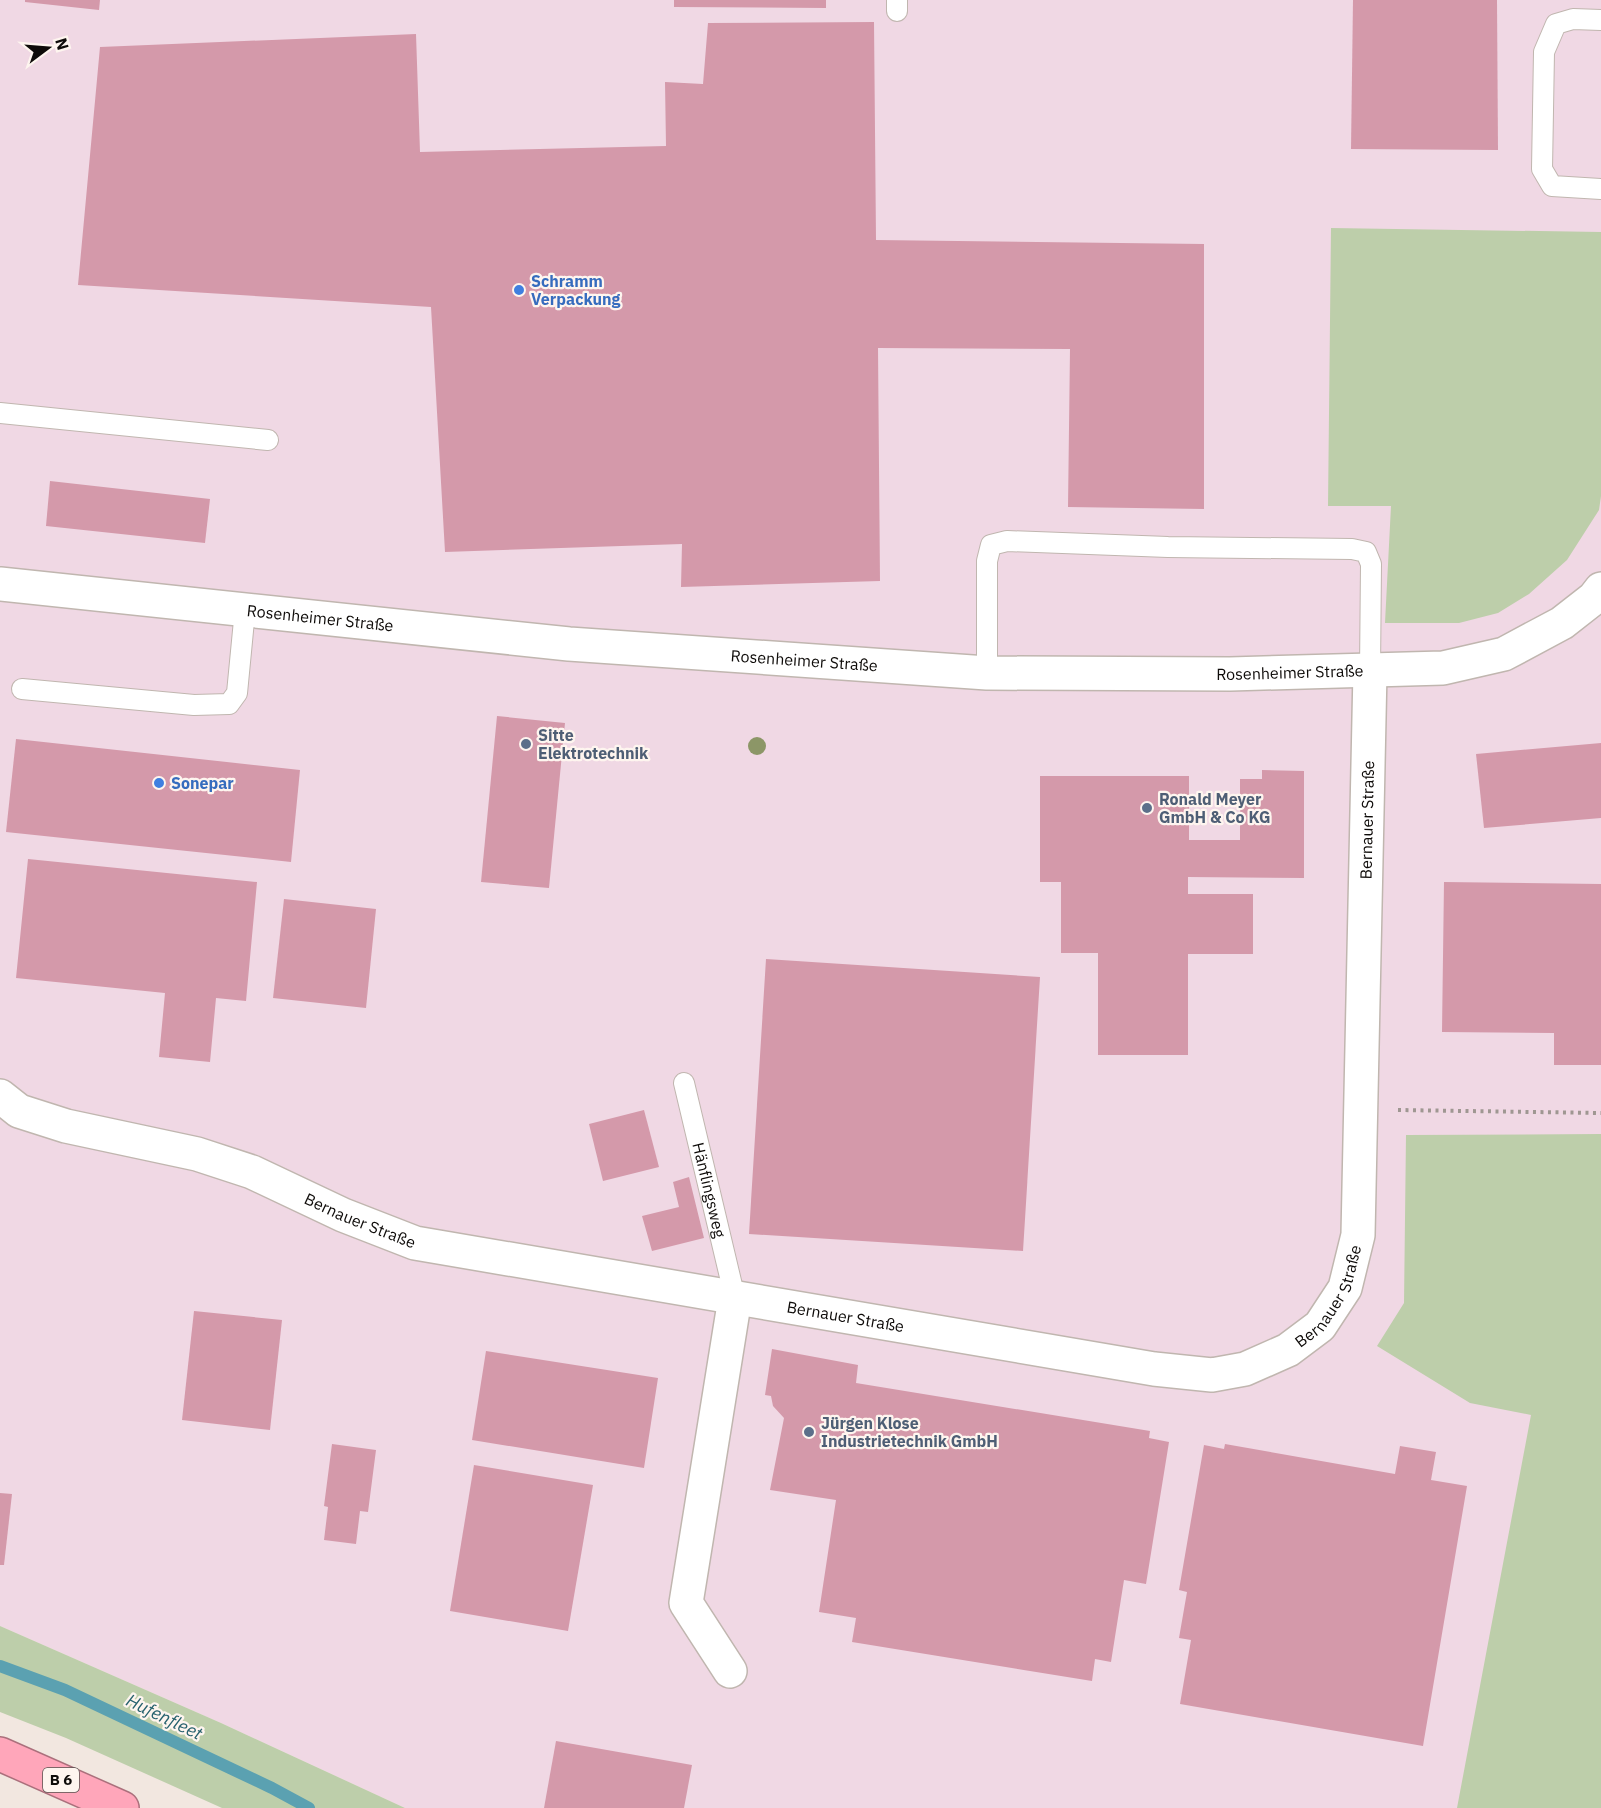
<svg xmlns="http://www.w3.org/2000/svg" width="1601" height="1808" font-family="'IBM Plex Sans',sans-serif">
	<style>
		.industrial { fill: #f0d8e4 }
		.green { fill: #bdceaa }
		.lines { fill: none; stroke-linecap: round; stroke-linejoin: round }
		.stream { stroke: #5ba1b1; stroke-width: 12 }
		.building { fill: #d499aa }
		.lane-casing { stroke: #c0b6af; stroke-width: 22 }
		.street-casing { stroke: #c0b6af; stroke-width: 36 }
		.highway-casing { stroke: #ab707c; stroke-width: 36 }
		.path { stroke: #9f9792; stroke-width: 4; stroke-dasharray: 3 4.5; stroke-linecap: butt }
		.lane { stroke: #fff; stroke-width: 20 }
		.street { stroke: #fff; stroke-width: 33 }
		.highway { stroke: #ffa6ba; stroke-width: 33 }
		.tree { fill: #8c9667 }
		.shop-dot { fill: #3f7fe0; stroke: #fef5ef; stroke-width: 2 }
		.service-dot { fill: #5c6f8a; stroke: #fef5ef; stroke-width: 2 }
		.labels { text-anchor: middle; stroke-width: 4.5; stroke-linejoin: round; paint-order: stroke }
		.shield { fill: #fef5ef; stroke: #56514e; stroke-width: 1.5 }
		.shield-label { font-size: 15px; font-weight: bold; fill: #0e0b09 }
		.shop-label { font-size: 16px; font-weight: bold; fill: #366cbe; stroke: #fef5ef; text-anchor: start }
		.street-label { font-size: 16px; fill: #0e0b09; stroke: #fef5ef }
		.service-label { font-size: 16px; font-weight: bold; fill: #4e5e75; stroke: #fef5ef; text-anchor: start }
		.water-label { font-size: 18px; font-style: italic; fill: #27616e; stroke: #fef5ef }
	</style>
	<rect width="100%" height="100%" fill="#f2e7e0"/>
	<!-- industrial -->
	<path class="industrial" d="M0,0H1601V1779L1510,1808H405L221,1723L0,1626Z"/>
	<!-- green -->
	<g class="green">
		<path d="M1331,228L1601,232V496L1599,510L1567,560L1529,594L1498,613L1459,623H1385L1391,506H1328Z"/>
		<path d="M1601,1134V1808H1457L1531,1415L1470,1403L1377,1346L1404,1303L1406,1135Z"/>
		<path d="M0,1626L221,1723L405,1808H222L66,1738L0,1712Z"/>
	</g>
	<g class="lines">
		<!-- stream -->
		<path class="stream" d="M0,1666L65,1690L272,1788L309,1808"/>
	</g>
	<!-- building -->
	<g class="building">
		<path d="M25,0H100L99,10L25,2Z"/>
		<path d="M674,0H826V8L674,7Z"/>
		<path d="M1353,0H1497L1498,150L1351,149Z"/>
		<path d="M874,22L876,240L1204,244V509L1068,507L1070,349L878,348L880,581L681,587L682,544L445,552L431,307L78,285L100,47L416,34L420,152L666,146L665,82L703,84L708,23Z"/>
		<path d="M50,481L210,499L205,543L46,526Z"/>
		<path d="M497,716L565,723L549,888L481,882Z"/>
		<path d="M16,739L300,770L291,862L6,832Z"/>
		<path d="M1601,743V818L1484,828L1476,754Z"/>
		<path d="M1262,770L1304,771V878L1188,877V894H1253V954H1188V1055H1098V953H1061V882H1040V776H1189V840H1240V779H1262Z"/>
		<path d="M28,859L257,882L246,1001L216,998L210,1062L159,1057L165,993L16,978Z"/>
		<path d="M1444,882L1601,884V1065H1554V1033L1442,1032Z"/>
		<path d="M284,899L376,909L366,1008L273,998Z"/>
		<path d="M766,959L1040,977L1023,1251L749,1234Z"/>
		<path d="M644,1110L659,1167L603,1181L589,1124Z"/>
		<path d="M689,1177L704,1238L652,1251L642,1216L679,1207L673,1182Z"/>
		<path d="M194,1311L282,1320L270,1430L182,1420Z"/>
		<path d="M772,1349L858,1365L856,1383L1150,1431L1149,1438L1169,1442L1146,1584L1124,1580L1111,1662L1095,1659L1092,1681L852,1642L856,1618L819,1612L836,1500L770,1490L784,1418L773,1406L771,1396L765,1395Z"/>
		<path d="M486,1351L658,1378L644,1468L472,1440Z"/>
		<path d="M332,1444L376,1450L368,1512L360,1511L356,1544L324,1540L328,1507L324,1506Z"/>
		<path d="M1225,1444L1395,1474L1400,1446L1436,1452L1431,1480L1467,1486L1423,1746L1180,1704L1191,1640L1179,1638L1187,1592L1179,1590L1204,1445L1224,1449Z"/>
		<path d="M474,1465L593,1485L568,1631L450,1611Z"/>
		<path d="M0,1493L12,1494L4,1565H0Z"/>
		<path d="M556,1741L692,1765L684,1808H544Z"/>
	</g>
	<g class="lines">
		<!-- lane casing -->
		<g class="lane-casing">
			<g id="lane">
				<path d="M897,0V11"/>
				<path d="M1601,20L1573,19L1556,24L1544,52L1542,169L1552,186L1601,189"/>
				<path d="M0,413L268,440"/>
				<path d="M987,673V561L991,545L1007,541L1168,547L1352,549L1366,552L1371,564L1370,671"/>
				<path d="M22,689L194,705L229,704L237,693L245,610"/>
				<path id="s1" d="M684,1083L735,1298"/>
			</g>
		</g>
		<!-- street casing -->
		<g class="street-casing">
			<g id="street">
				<path id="s2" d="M0,584L569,644L987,673L1230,674L1443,668L1504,654L1562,623L1594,598L1601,589"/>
				<path id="s3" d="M0,1096L19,1111L66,1126L197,1154L252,1172L343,1215L415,1243L1154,1369L1212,1375L1245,1369L1288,1350L1320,1326L1345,1288L1358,1235L1370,671"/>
				<path d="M730,1671L686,1603L735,1298"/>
			</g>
		</g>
		<!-- highway casing -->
		<g class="highway-casing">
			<path id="highway" d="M0,1754L122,1808"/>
		</g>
		<!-- path -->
		<path class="path" d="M1398,1110L1601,1113"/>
		<!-- lane -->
		<use href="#lane" class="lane"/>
		<!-- street -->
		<use href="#street" class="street"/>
		<!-- highway -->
		<use href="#highway" class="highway"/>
	</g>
	<!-- trees -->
	<circle class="tree" cx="757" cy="746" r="9"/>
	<!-- markers -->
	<g class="shop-dot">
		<circle cx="519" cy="290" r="6"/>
		<circle cx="159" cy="783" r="6"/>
	</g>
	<g class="service-dot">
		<circle cx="526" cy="744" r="6"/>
		<circle cx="1147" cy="808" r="6"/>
		<circle cx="809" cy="1432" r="6"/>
	</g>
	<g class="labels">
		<!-- shield labels -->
		<rect class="shield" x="43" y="1768" width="36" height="24" rx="4.5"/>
		<g class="shield-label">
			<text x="61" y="1785">B 6</text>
		</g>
		<!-- shop labels -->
		<g class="shop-label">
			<text x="531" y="287">Schramm<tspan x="531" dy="18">Verpackung</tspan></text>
			<text x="171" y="789">Sonepar</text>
		</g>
		<!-- street labels -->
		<g class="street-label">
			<text dy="6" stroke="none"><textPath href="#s2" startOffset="322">Rosenheimer Straße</textPath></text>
			<text dy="6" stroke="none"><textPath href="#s2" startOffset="808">Rosenheimer Straße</textPath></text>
			<text dy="6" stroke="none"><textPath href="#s2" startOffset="1294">Rosenheimer Straße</textPath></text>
			<text dy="6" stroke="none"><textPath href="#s3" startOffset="1887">Bernauer Straße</textPath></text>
			<text dy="6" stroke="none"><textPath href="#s1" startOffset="110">Hänflingsweg</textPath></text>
			<text dy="6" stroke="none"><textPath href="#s3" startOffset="384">Bernauer Straße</textPath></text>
			<text dy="6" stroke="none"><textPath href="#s3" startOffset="1402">Bernauer Straße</textPath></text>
			<text dy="6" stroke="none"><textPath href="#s3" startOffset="880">Bernauer Straße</textPath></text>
		</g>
		<!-- service labels -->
		<g class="service-label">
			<text x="538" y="741">Sitte<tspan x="538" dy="18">Elektrotechnik</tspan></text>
			<text x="1159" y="805">Ronald Meyer<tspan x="1159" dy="18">GmbH &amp; Co KG</tspan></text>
			<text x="821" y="1429">Jürgen Klose<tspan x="821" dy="18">Industrietechnik GmbH</tspan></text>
		</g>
		<!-- water labels -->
		<g class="water-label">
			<text transform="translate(164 1717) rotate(26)" y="6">Hufenfleet</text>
		</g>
	</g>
	<!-- north arrow -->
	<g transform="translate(48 48) rotate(74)" stroke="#fef5ef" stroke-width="4.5" paint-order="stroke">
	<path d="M0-4.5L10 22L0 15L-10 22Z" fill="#0e0b09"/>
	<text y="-9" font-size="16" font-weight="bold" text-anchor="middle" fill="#0e0b09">N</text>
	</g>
</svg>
